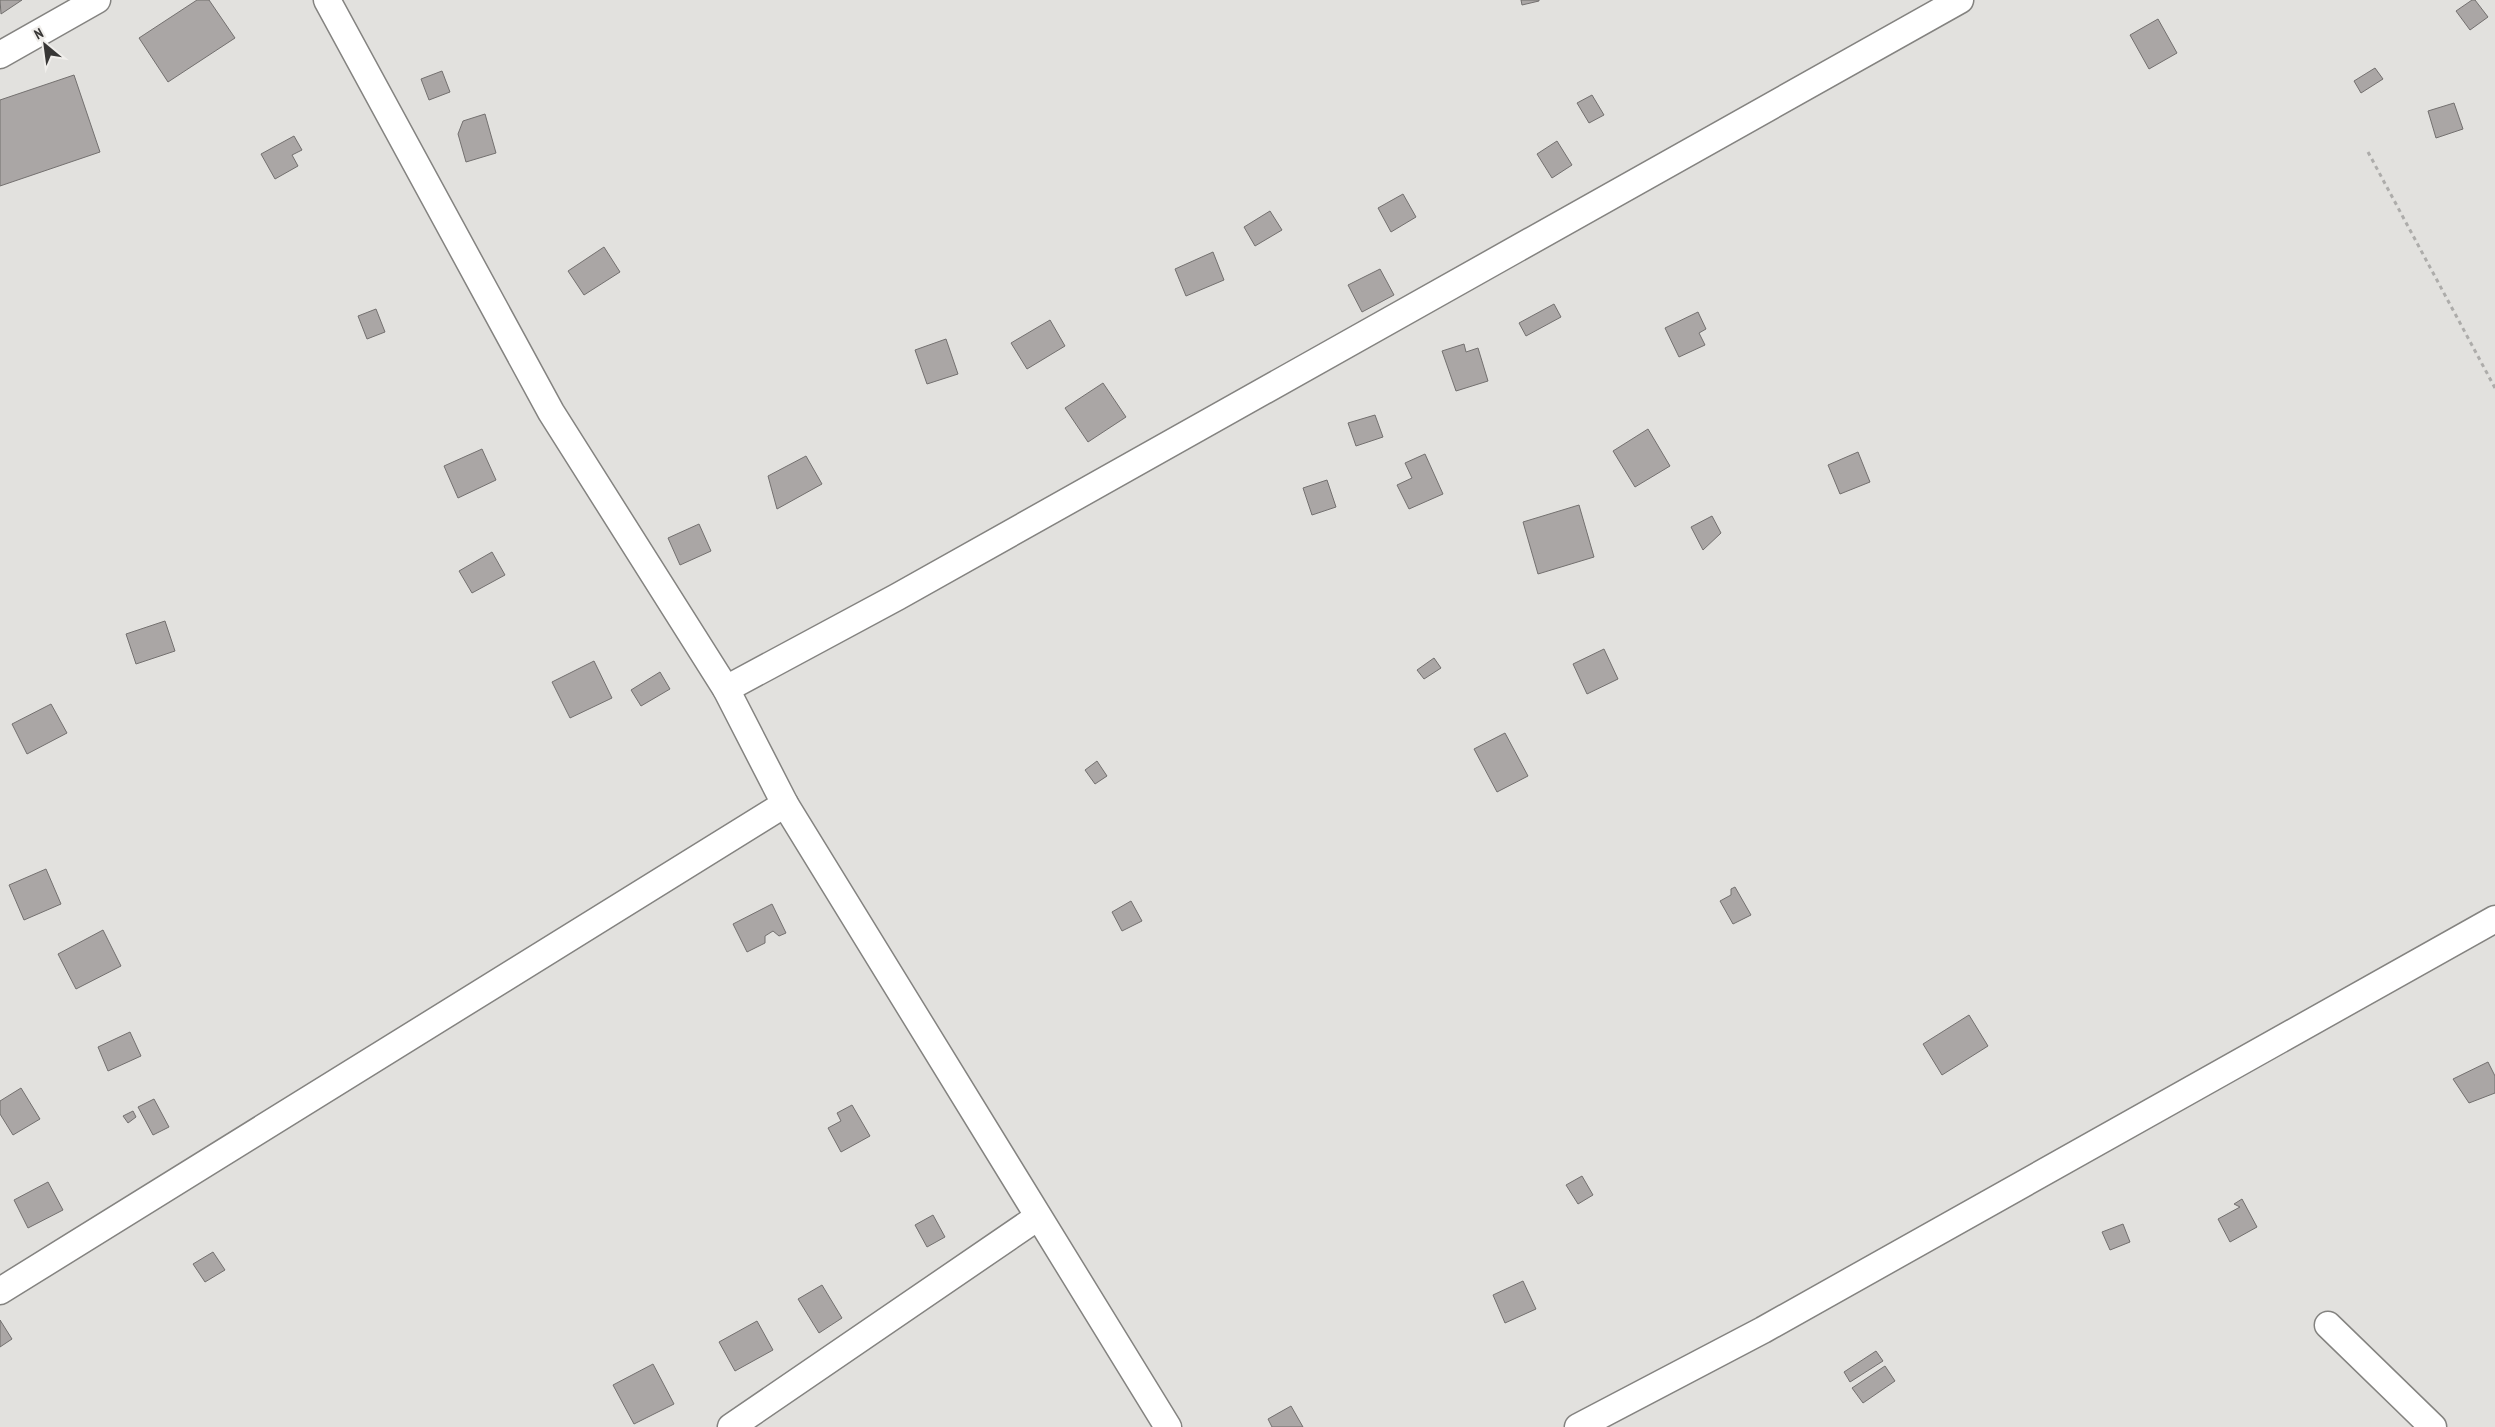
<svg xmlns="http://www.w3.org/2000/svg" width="2495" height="1427" font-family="'PT Sans Narrow',sans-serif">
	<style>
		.building { fill: #aaa6a5; stroke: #73706f }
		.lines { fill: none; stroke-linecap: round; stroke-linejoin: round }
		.minor-casing { stroke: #848380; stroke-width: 29 }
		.path { stroke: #adacaa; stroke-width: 3; stroke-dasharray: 4 4; stroke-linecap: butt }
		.minor { stroke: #fff; stroke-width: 26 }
	</style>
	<rect width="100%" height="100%" fill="#e2e1de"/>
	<!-- building -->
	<g class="building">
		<path d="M0,0H22L1,14Z"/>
		<path d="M197,0H209L235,38L168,82L139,38Z"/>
		<path d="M1521,0H1539V1L1522,5Z"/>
		<path d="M2472,0H2475L2488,17L2470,30L2456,11Z"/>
		<path d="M2158,19L2177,53L2149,69L2130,35Z"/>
		<path d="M2375,68L2383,79L2361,93L2354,81Z"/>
		<path d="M442,71L450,92L429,100L421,79Z"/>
		<path d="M74,75L100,152L0,186V100Z"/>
		<path d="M1592,95L1604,115L1589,123L1577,103Z"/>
		<path d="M2454,103L2463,129L2436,138L2428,111Z"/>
		<path d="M485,114L496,153L466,162L458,134L463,121Z"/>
		<path d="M294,136L302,150L292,155L298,166L275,179L261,154Z"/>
		<path d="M1557,141L1572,165L1552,178L1537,154Z"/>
		<path d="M1403,194L1416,217L1391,232L1378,208Z"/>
		<path d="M1270,211L1282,230L1255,246L1244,227Z"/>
		<path d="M604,247L620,272L584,295L568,271Z"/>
		<path d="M1213,252L1224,280L1186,296L1175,269Z"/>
		<path d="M1380,269L1394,295L1362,312L1348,285Z"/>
		<path d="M1554,304L1561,317L1526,336L1519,323Z"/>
		<path d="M376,309L385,332L367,339L358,316Z"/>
		<path d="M1698,312L1706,329L1699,333L1705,345L1679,357L1665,328Z"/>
		<path d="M1050,320L1065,346L1027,369L1011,343Z"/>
		<path d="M946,339L958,374L927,384L915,350Z"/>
		<path d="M1464,344L1466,352L1478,348L1488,381L1456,391L1442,351Z"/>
		<path d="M1103,383L1126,417L1088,442L1065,408Z"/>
		<path d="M1375,415L1383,437L1356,446L1348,423Z"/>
		<path d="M1648,429L1670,466L1635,487L1613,451Z"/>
		<path d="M482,449L496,480L458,498L444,466Z"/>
		<path d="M1858,452L1870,482L1840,494L1828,465Z"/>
		<path d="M1425,454L1443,494L1409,509L1397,485L1412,478L1405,463Z"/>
		<path d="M806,456L822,484L777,509L768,476Z"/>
		<path d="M1327,480L1336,507L1312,515L1303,488Z"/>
		<path d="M1579,505L1594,557L1538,574L1523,522Z"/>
		<path d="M1712,516L1721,533L1703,550L1691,527Z"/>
		<path d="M699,524L711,551L680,565L668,538Z"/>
		<path d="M492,552L505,575L472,593L459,571Z"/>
		<path d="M165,621L175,651L136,664L126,634Z"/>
		<path d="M1604,649L1618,679L1587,694L1573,664Z"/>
		<path d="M1434,658L1441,668L1424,679L1417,670Z"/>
		<path d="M594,661L612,698L570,718L552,682Z"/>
		<path d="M660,672L670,689L641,706L631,690Z"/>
		<path d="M51,704L67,733L27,754L12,724Z"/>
		<path d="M1505,733L1528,776L1497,792L1474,749Z"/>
		<path d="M1097,761L1107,776L1095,784L1085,770Z"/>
		<path d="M46,869L61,904L24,920L9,885Z"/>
		<path d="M1735,887L1751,915L1733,924L1720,901L1731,895V889Z"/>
		<path d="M1131,901L1142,921L1122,931L1112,912Z"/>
		<path d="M772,904L786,933L779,936L773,931L765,936V943L747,952L733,924Z"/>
		<path d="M103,930L121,966L76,989L58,954Z"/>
		<path d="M1969,1015L1988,1046L1942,1075L1923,1044Z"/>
		<path d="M130,1032L141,1056L108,1071L98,1047Z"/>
		<path d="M2488,1062L2495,1076V1093L2469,1103L2453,1079Z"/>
		<path d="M21,1088L40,1119L13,1135L0,1114V1101Z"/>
		<path d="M154,1099L169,1127L153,1135L138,1107Z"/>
		<path d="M852,1105L870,1136L841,1152L828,1128L841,1121L837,1113Z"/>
		<path d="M133,1111L136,1117L128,1123L123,1116Z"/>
		<path d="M1582,1176L1593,1195L1578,1204L1566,1185Z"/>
		<path d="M48,1182L63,1210L28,1228L14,1200Z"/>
		<path d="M2242,1199L2257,1227L2230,1242L2218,1219L2240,1207L2234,1204Z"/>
		<path d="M933,1215L945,1237L927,1247L915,1225Z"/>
		<path d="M2123,1224L2130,1242L2110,1250L2102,1232Z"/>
		<path d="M213,1252L225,1270L205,1282L193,1264Z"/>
		<path d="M1523,1281L1536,1309L1505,1323L1493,1295Z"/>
		<path d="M822,1285L842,1318L819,1333L798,1299Z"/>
		<path d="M0,1320L12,1339L0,1347Z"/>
		<path d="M757,1321L773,1350L735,1371L719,1342Z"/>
		<path d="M1876,1351L1883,1361L1850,1382L1844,1372Z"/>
		<path d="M653,1364L674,1404L634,1424L613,1385Z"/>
		<path d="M1885,1366L1895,1381L1863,1403L1852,1388Z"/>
		<path d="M1291,1406L1303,1427H1272L1268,1419Z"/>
	</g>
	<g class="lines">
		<!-- minor casing -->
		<g class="minor-casing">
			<g id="minor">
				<path d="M327,0L551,412L726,689L785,804L1168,1427"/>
				<path d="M0,55L97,0"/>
				<path d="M726,689L897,597L1960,0"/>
				<path d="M0,1291L785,804"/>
				<path d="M2328,1325L2433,1427"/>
				<path d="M731,1427L1038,1217"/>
				<path d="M1578,1427L1763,1330L2495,919"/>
			</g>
		</g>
		<!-- path -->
		<path class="path" d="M2368,152L2495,388"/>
		<!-- minor -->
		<use href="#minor" class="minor"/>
	</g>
	<!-- north arrow -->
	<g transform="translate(45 45) rotate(331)" stroke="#f0eeeb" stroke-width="4" paint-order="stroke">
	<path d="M0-4L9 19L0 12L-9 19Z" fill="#373635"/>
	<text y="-8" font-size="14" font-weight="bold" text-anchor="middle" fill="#373635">N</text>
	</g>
</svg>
